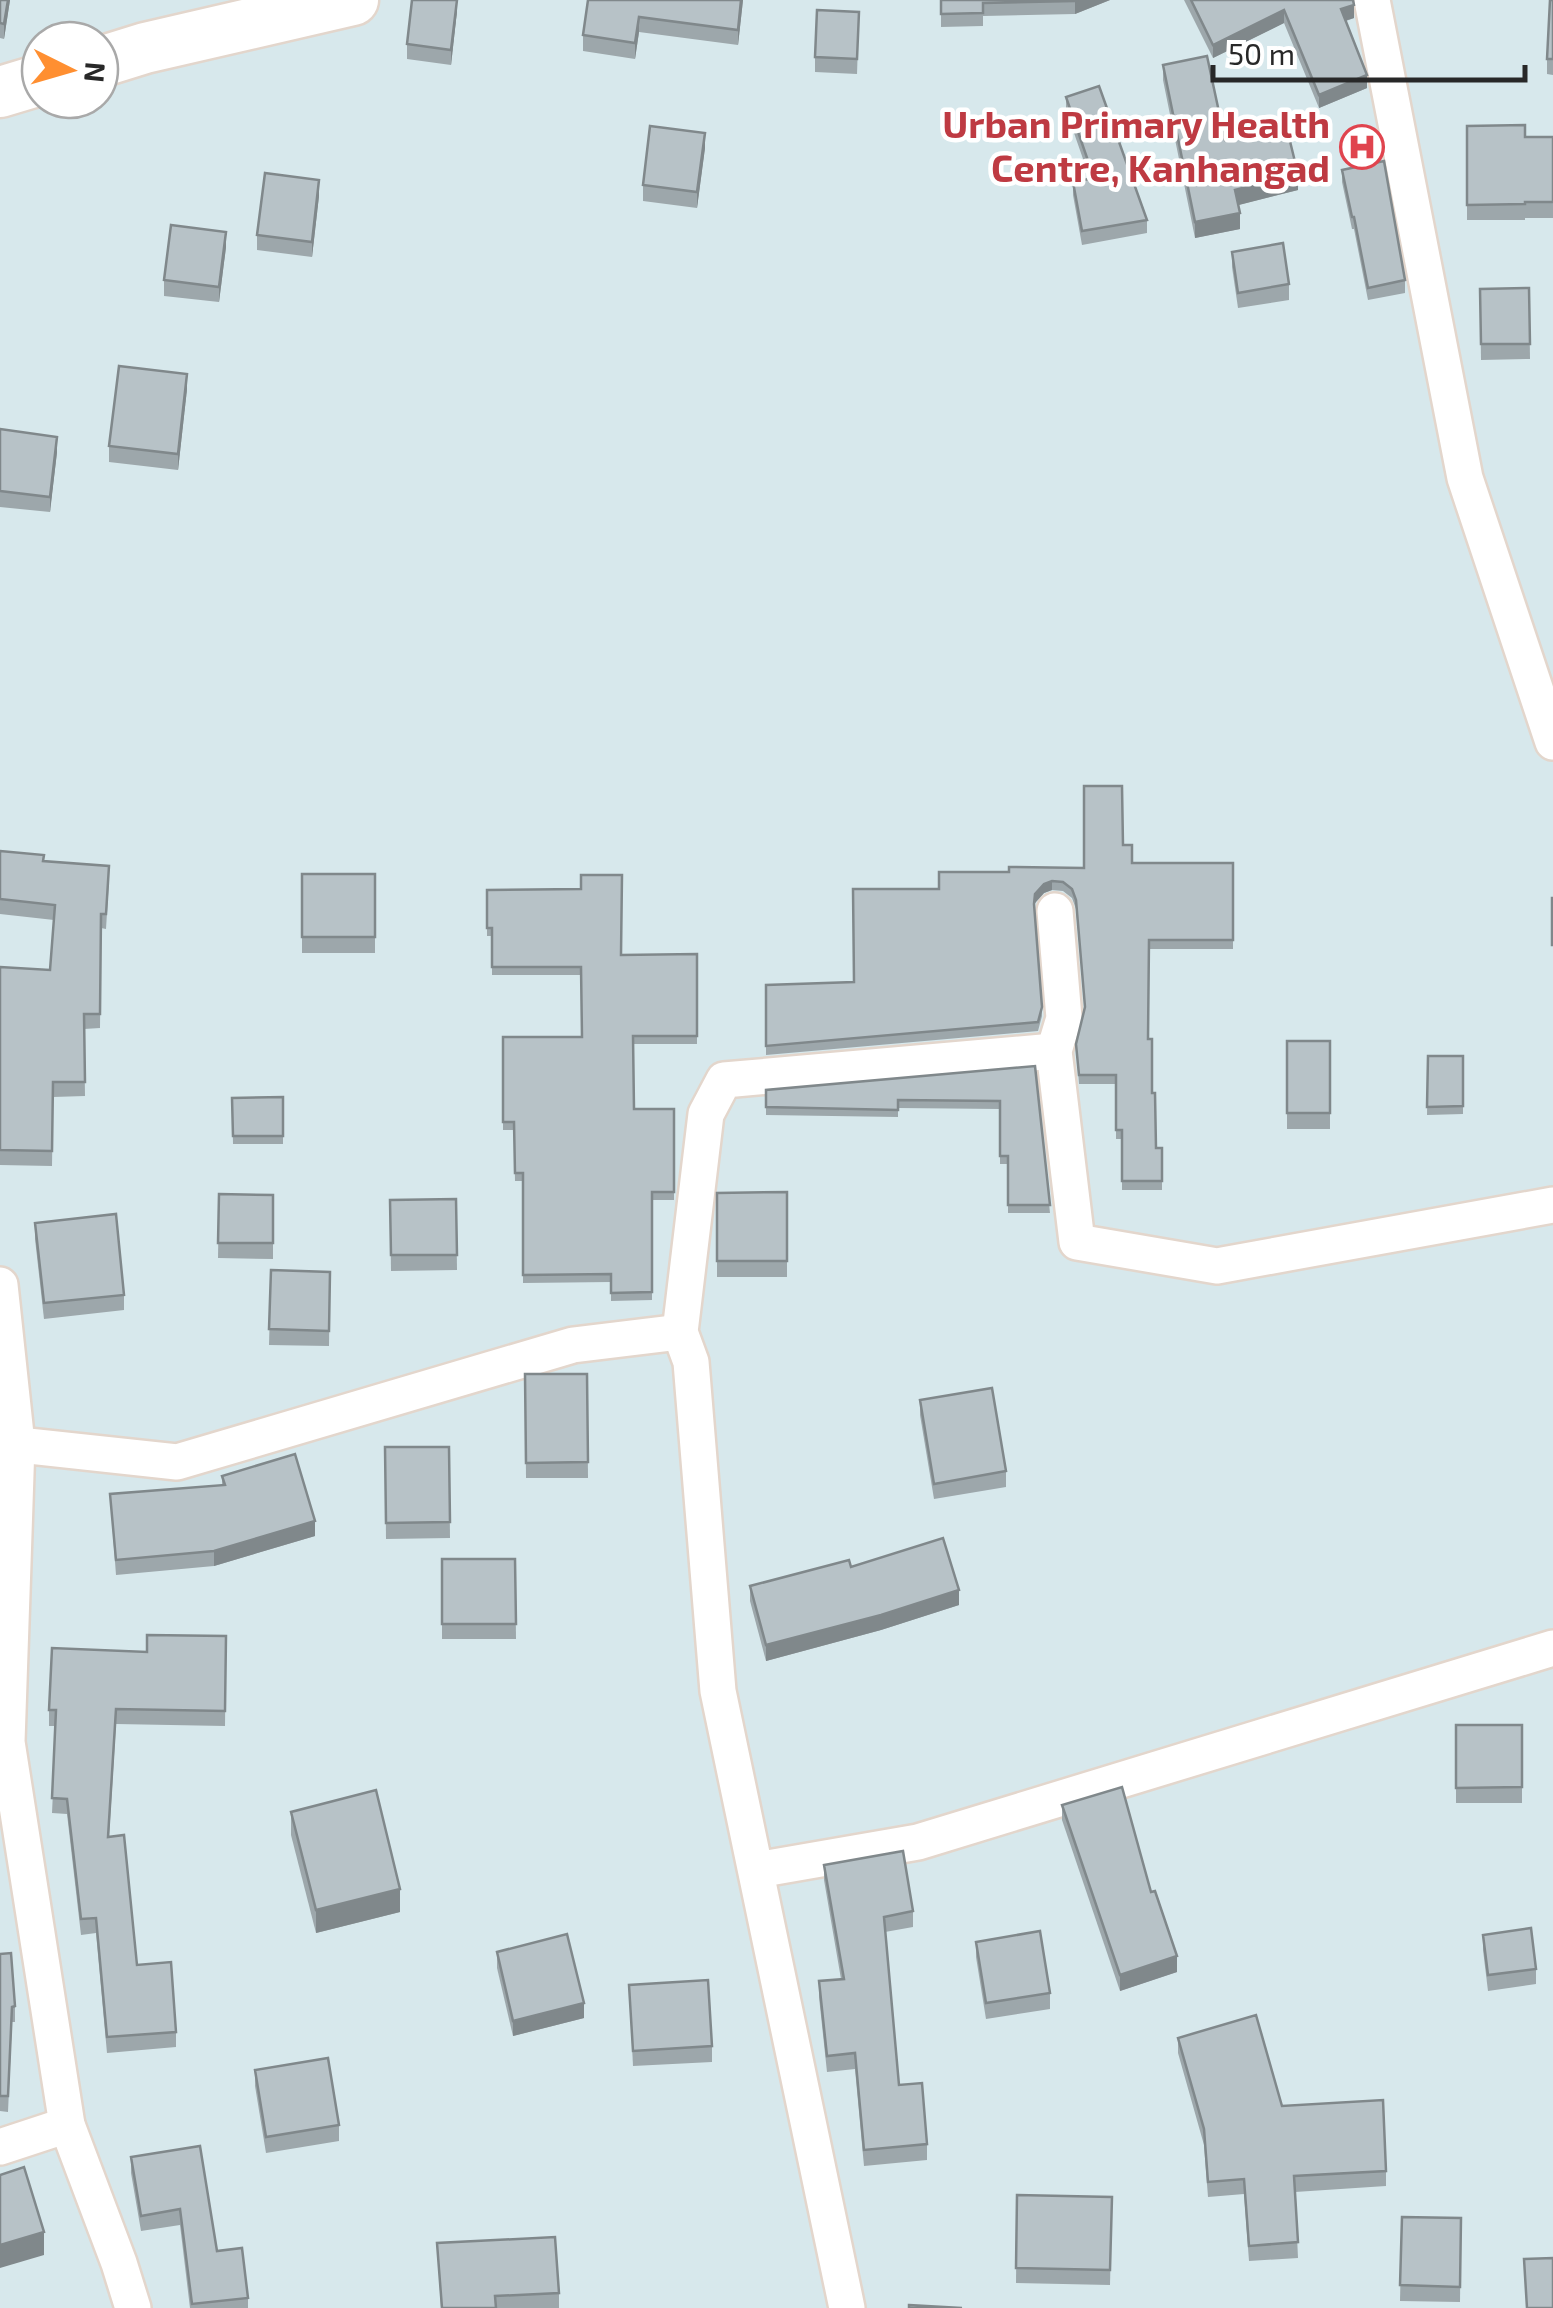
<svg xmlns="http://www.w3.org/2000/svg" width="1553" height="2308" font-family="'Exo 2',sans-serif">
	<style>
		.lines { fill: none; stroke-linecap: round; stroke-linejoin: round }
		.street-casing { stroke: #e3d6cc; stroke-width: 40 }
		.secondary-casing { stroke: #e3d6cc; stroke-width: 55 }
		.street { stroke: #fff; stroke-width: 35 }
		.secondary { stroke: #fff; stroke-width: 50 }
		.wall { fill: #9da7ab }
		.shaded-wall { fill: #80888b }
		.building { fill: #b7c2c7; stroke: #80888b; stroke-width: 2.5 }
		.labels { text-anchor: middle; stroke-width: 9; stroke-linejoin: round; paint-order: stroke }
		.health-label { font-size: 38px; font-weight: bold; fill: #be3a42; stroke: #fff; text-anchor: end }
	</style>
	<rect width="100%" height="100%" fill="#d7e8ec"/>
	<g class="lines">
		<!-- street casing -->
		<g class="street-casing">
			<g id="street">
				<path d="M1372,0L1465,478L1553,742"/>
				<path d="M1055,911L1064,1018L1054,1051L1077,1242L1217,1266L1553,1205"/>
				<path d="M0,1285L17,1444L7,1742L67,2125L119,2263L133,2308"/>
				<path d="M0,1443L177,1462L573,1345L680,1332"/>
				<path d="M757,1870L918,1842L1553,1648"/>
				<path d="M0,2147L67,2125"/>
				<path d="M847,2308L718,1691L691,1362L680,1332L706,1114L724,1080L1054,1051"/>
			</g>
		</g>
		<!-- secondary casing -->
		<g class="secondary-casing">
			<g id="secondary">
				<path d="M100,62L145,48L353,0"/>
				<path d="M0,92L40,80"/>
			</g>
		</g>
		<!-- street -->
		<use href="#street" class="street"/>
		<!-- secondary -->
		<use href="#secondary" class="secondary"/>
	</g>
	<!-- wall -->
	<g class="wall">
		<path d="M0,0H10L4,39L0,38Z"/>
		<path d="M588,0H743L738,45L639,32L635,59L583,51V35Z"/>
		<path d="M941,0H1110L1075,14L983,16V26L941,27Z"/>
		<path d="M1184,0H1353L1354,18L1346,21L1367,88L1319,108L1284,23L1213,58Z"/>
		<path d="M1553,0V75L1547,74V59Z"/>
		<path d="M457,11L451,65L407,59V44Z"/>
		<path d="M859,12L857,74L815,72V57Z"/>
		<path d="M1163,65L1225,140L1298,190L1238,205L1240,229L1195,238L1163,80Z"/>
		<path d="M1066,97L1147,220V233L1082,245L1073,195V182L1090,179L1066,110Z"/>
		<path d="M1467,126L1525,137H1553V218H1525V220H1467Z"/>
		<path d="M705,148L697,208L643,201V185Z"/>
		<path d="M1342,170L1405,280V293L1368,300L1354,229H1352L1342,182Z"/>
		<path d="M319,196L312,257L257,250V235Z"/>
		<path d="M226,247L219,302L164,296V280Z"/>
		<path d="M1232,252L1289,284V300L1238,308L1232,267Z"/>
		<path d="M1529,288L1530,359L1481,360L1480,289Z"/>
		<path d="M187,389L178,470L109,462V446Z"/>
		<path d="M0,429L57,452L50,512L0,507Z"/>
		<path d="M1123,845L1132,863H1233V949H1149L1148,1039L1156,1148H1162V1190H1122V1139H1116V1084H1079L1076,1044L1085,1009L1076,909L1072,898L1063,891L1052,890L1044,893L1035,903L1034,910L1042,1016L1038,1031L766,1055V985L853,982L1009,872L1084,868Z"/>
		<path d="M0,851L44,861L109,880L106,929L101,928L100,1028L84,1029L85,1096L53,1097L52,1166L0,1165V967L50,970L54,920L0,914Z"/>
		<rect x="302" y="874" width="73" height="79"/>
		<path d="M487,890L621,955L697,954V1044H633L634,1109H674V1200H652V1300L611,1301V1282L523,1283V1181H515L514,1130H503V1037H582L581,975H492V936H487Z"/>
		<rect x="1287" y="1041" width="43" height="88"/>
		<path d="M1428,1056H1463V1114L1427,1115Z"/>
		<path d="M1035,1066L1050,1213H1008V1164H1000V1109L898,1108V1117L766,1115V1090Z"/>
		<path d="M283,1097V1144H233L232,1098Z"/>
		<path d="M787,1192V1277H717V1193Z"/>
		<path d="M219,1194L273,1195V1259L218,1258Z"/>
		<path d="M456,1199L457,1270L391,1271L390,1200Z"/>
		<path d="M35,1223L124,1295V1310L44,1319L35,1239Z"/>
		<path d="M271,1270L330,1272L329,1346L269,1345Z"/>
		<path d="M525,1374H587L588,1478H526Z"/>
		<path d="M920,1400L1006,1471V1487L934,1499L920,1415Z"/>
		<path d="M385,1447H449L450,1538L386,1539Z"/>
		<path d="M222,1476L315,1536L214,1566L116,1575L110,1494L222,1485Z"/>
		<path d="M442,1559H515L516,1639H442Z"/>
		<path d="M851,1567L959,1605L881,1630L766,1661L750,1601V1586Z"/>
		<path d="M226,1636L225,1726L116,1724L109,1837L137,1965L176,2032V2047L107,2053L96,1933L81,1935L67,1814L52,1813L56,1726H49V1710L147,1652Z"/>
		<rect x="1456" y="1725" width="66" height="78"/>
		<path d="M1062,1805L1151,1892L1177,1972L1120,1991L1062,1820Z"/>
		<path d="M291,1812L400,1912L316,1933L291,1835Z"/>
		<path d="M824,1865L913,1911V1927L885,1932L899,2085L927,2144V2160L864,2166L855,2069L827,2072L819,1997V1981L841,1979L824,1880Z"/>
		<path d="M1483,1935L1536,1969V1984L1488,1991L1483,1950Z"/>
		<path d="M976,1942L1050,1993V2009L986,2019L976,1957Z"/>
		<path d="M497,1952L584,2018L513,2036L497,1968Z"/>
		<path d="M0,1954L15,2006V2022H12L8,2112L0,2111Z"/>
		<path d="M629,1985L712,2046V2062L633,2066Z"/>
		<path d="M1178,2038L1282,2106L1386,2171V2186L1295,2192L1298,2258L1249,2261L1244,2194L1208,2197L1204,2145L1178,2053Z"/>
		<path d="M255,2070L339,2125V2141L266,2153L255,2086Z"/>
		<path d="M131,2157L217,2251L248,2298V2308H190L180,2225L141,2231L131,2173Z"/>
		<path d="M1017,2195L1112,2197L1110,2285L1016,2283Z"/>
		<path d="M1402,2217L1461,2218L1460,2302L1400,2301Z"/>
		<path d="M437,2243L559,2293V2308H441Z"/>
	</g>
	<!-- shaded-wall -->
	<g class="shaded-wall">
		<path d="M8,0H10L4,39V24Z"/>
		<path d="M457,0V11L451,65V50Z"/>
		<path d="M741,0H743L738,45V30Z"/>
		<path d="M1078,0H1110L1075,14V1Z"/>
		<path d="M1354,5V18L1341,22V9Z"/>
		<path d="M1284,10V23L1213,58V45Z"/>
		<path d="M639,17V32L635,59V43Z"/>
		<path d="M1367,75V88L1319,108V95Z"/>
		<path d="M705,133V148L697,208V192Z"/>
		<path d="M1298,174V190L1235,206V190Z"/>
		<path d="M319,180V196L312,257V242Z"/>
		<path d="M1240,213V229L1195,238V222Z"/>
		<path d="M226,232V247L219,302V287Z"/>
		<path d="M187,374V389L178,470V454Z"/>
		<path d="M57,437V452L50,512V497Z"/>
		<path d="M1052,881V890L1044,893L1035,903L1034,913L1035,894L1044,884Z"/>
		<path d="M315,1521V1536L214,1566V1551Z"/>
		<path d="M959,1590V1605L881,1630L766,1661V1645Z"/>
		<path d="M400,1889V1912L316,1933V1910Z"/>
		<path d="M1177,1956V1972L1120,1991V1975Z"/>
		<path d="M584,2003V2018L513,2036V2021Z"/>
		<path d="M44,2232V2255L0,2268V2245Z"/>
	</g>
	<!-- building -->
	<g class="building">
		<path d="M0,0H8L4,24L0,23Z"/>
		<path d="M412,0H457L451,50L407,44Z"/>
		<path d="M588,0H741L738,30L639,17L635,43L583,35Z"/>
		<path d="M941,0H1078L1075,1L983,3V13L941,14Z"/>
		<path d="M1191,0H1353L1354,5L1341,9L1367,75L1319,95L1284,10L1213,45Z"/>
		<path d="M1550,0H1553V59H1547Z"/>
		<path d="M817,10L859,12L857,59L815,57Z"/>
		<path d="M1207,56L1225,140L1286,125L1298,174L1235,190L1240,213L1195,222L1163,65Z"/>
		<path d="M1099,86L1147,220L1082,231L1073,182L1094,178L1066,97Z"/>
		<path d="M1525,125V137H1553V202H1525V204L1467,205V126Z"/>
		<path d="M650,126L705,133L697,192L643,185Z"/>
		<path d="M1384,161L1405,280L1368,288L1354,217H1352L1342,170Z"/>
		<path d="M265,173L319,180L312,242L257,235Z"/>
		<path d="M171,225L226,232L219,287L164,280Z"/>
		<path d="M1283,243L1289,284L1238,293L1232,252Z"/>
		<path d="M1529,288L1530,344H1481L1480,289Z"/>
		<path d="M119,366L187,374L178,454L109,446Z"/>
		<path d="M0,429L57,437L50,497L0,491Z"/>
		<path d="M1084,786H1122L1123,845H1132V863H1233V940H1149L1148,1039H1152V1093H1155L1156,1148H1162V1181H1122V1130H1116V1075H1079L1076,1044L1085,1007L1076,900L1072,889L1063,882L1052,881L1044,884L1035,894L1034,904L1042,1007L1038,1022L766,1046V985L854,982L853,889H939V872H1009V867L1084,868Z"/>
		<path d="M0,851L44,855L43,861L109,866L106,914H101L100,1014H84L85,1082H53L52,1151L0,1150V967L50,970L55,905L0,899Z"/>
		<rect x="302" y="874" width="73" height="63"/>
		<path d="M581,875H622L621,955L697,954V1036H633L634,1109H674V1192H652V1292L611,1293V1274L523,1275V1173H515L514,1122H503V1037H582L581,967H492V928H487V890L581,889Z"/>
		<rect x="1552" y="898" width="1" height="47"/>
		<rect x="1287" y="1041" width="43" height="72"/>
		<path d="M1428,1056H1463V1106L1427,1107Z"/>
		<path d="M1035,1066L1050,1205H1008V1156H1000V1101L898,1100V1110L766,1107V1090Z"/>
		<path d="M283,1097V1136H233L232,1098Z"/>
		<path d="M787,1192V1261H717V1193Z"/>
		<path d="M219,1194L273,1195V1243H218Z"/>
		<path d="M456,1199L457,1255H391L390,1200Z"/>
		<path d="M116,1214L124,1295L44,1303L35,1223Z"/>
		<path d="M271,1270L330,1272L329,1331L269,1329Z"/>
		<path d="M525,1374H587L588,1462L526,1463Z"/>
		<path d="M992,1388L1006,1471L934,1484L920,1400Z"/>
		<path d="M385,1447H449L450,1522L386,1523Z"/>
		<path d="M295,1454L315,1521L214,1551L116,1560L110,1494L225,1485L222,1476Z"/>
		<path d="M943,1538L959,1590L881,1615L766,1645L750,1586L849,1560L851,1567Z"/>
		<path d="M442,1559H515L516,1624H442Z"/>
		<path d="M147,1635L226,1636L225,1711L116,1709L108,1837L124,1835L137,1965L171,1962L176,2032L107,2037L96,1918L81,1919L67,1799L52,1798L56,1710H49L52,1648L147,1652Z"/>
		<path d="M1456,1725H1522V1787L1456,1788Z"/>
		<path d="M1122,1787L1151,1892L1155,1891L1177,1956L1120,1975L1062,1805Z"/>
		<path d="M376,1790L400,1889L316,1910L291,1812Z"/>
		<path d="M903,1851L913,1911L884,1917L899,2085L922,2083L927,2144L864,2150L855,2053L827,2056L819,1981L844,1979L824,1865Z"/>
		<path d="M1531,1928L1536,1969L1488,1975L1483,1935Z"/>
		<path d="M1040,1931L1050,1993L986,2003L976,1942Z"/>
		<path d="M567,1934L584,2003L513,2021L497,1952Z"/>
		<path d="M11,1953L15,2006L12,2007L8,2096H0V1954Z"/>
		<path d="M708,1980L712,2046L633,2051L629,1985Z"/>
		<path d="M1256,2015L1282,2106L1383,2100L1386,2171L1294,2176L1298,2242L1249,2246L1244,2179L1208,2182L1204,2129L1178,2038Z"/>
		<path d="M328,2058L339,2125L266,2137L255,2070Z"/>
		<path d="M200,2146L217,2251L242,2248L248,2298L192,2304L180,2209L141,2216L131,2157Z"/>
		<path d="M24,2167L44,2232L0,2245V2175Z"/>
		<path d="M1017,2195L1112,2197L1110,2270L1016,2268Z"/>
		<path d="M1402,2217L1461,2218L1460,2287L1400,2285Z"/>
		<path d="M555,2237L559,2293L495,2296L496,2308H442L437,2243Z"/>
		<path d="M1553,2258V2308H1527L1524,2259Z"/>
		<path d="M909,2305L962,2308H909Z"/>
	</g>
	<!-- icons -->
	<defs>
		<g id="hospital-ring" transform="scale(2.25)"><circle r="9.5" fill="#fff" stroke="#e0444e" stroke-width="1.5"/><path d="M-5-5h3v3.5h4V-5h3V5h-3V1.5h-4V5h-3Z" fill="#e0444e"/></g>
	</defs>
	<g fill-rule="evenodd">
		<use href="#hospital-ring" x="1362" y="147"/>
	</g>
	<g class="labels">
		<!-- health labels -->
		<g class="health-label">
			<text x="1330" y="138">Urban Primary Health<tspan x="1330" dy="44">Centre, Kanhangad</tspan></text>
		</g>
	</g>
	<!-- north arrow -->
	<g transform="translate(70 70) rotate(95)"><circle r="48" fill="#ffffff" stroke="#a9a9a9" stroke-width="2.5"/>
	<path d="M0-8L18 38L0 25L-18 38Z" fill="#ff8f31"/>
	<text y="-15" font-size="28" font-weight="bold" text-anchor="middle" fill="#282828">N</text>
	</g>
	<!-- scale -->
	<path d="M1213 65v15h312v-15" fill="none" stroke="#282828" stroke-width="5"/>
	<text x="1228" y="65" font-size="30" fill="#282828" stroke="#ffffff" stroke-width="8" paint-order="stroke">50 m</text>
</svg>
